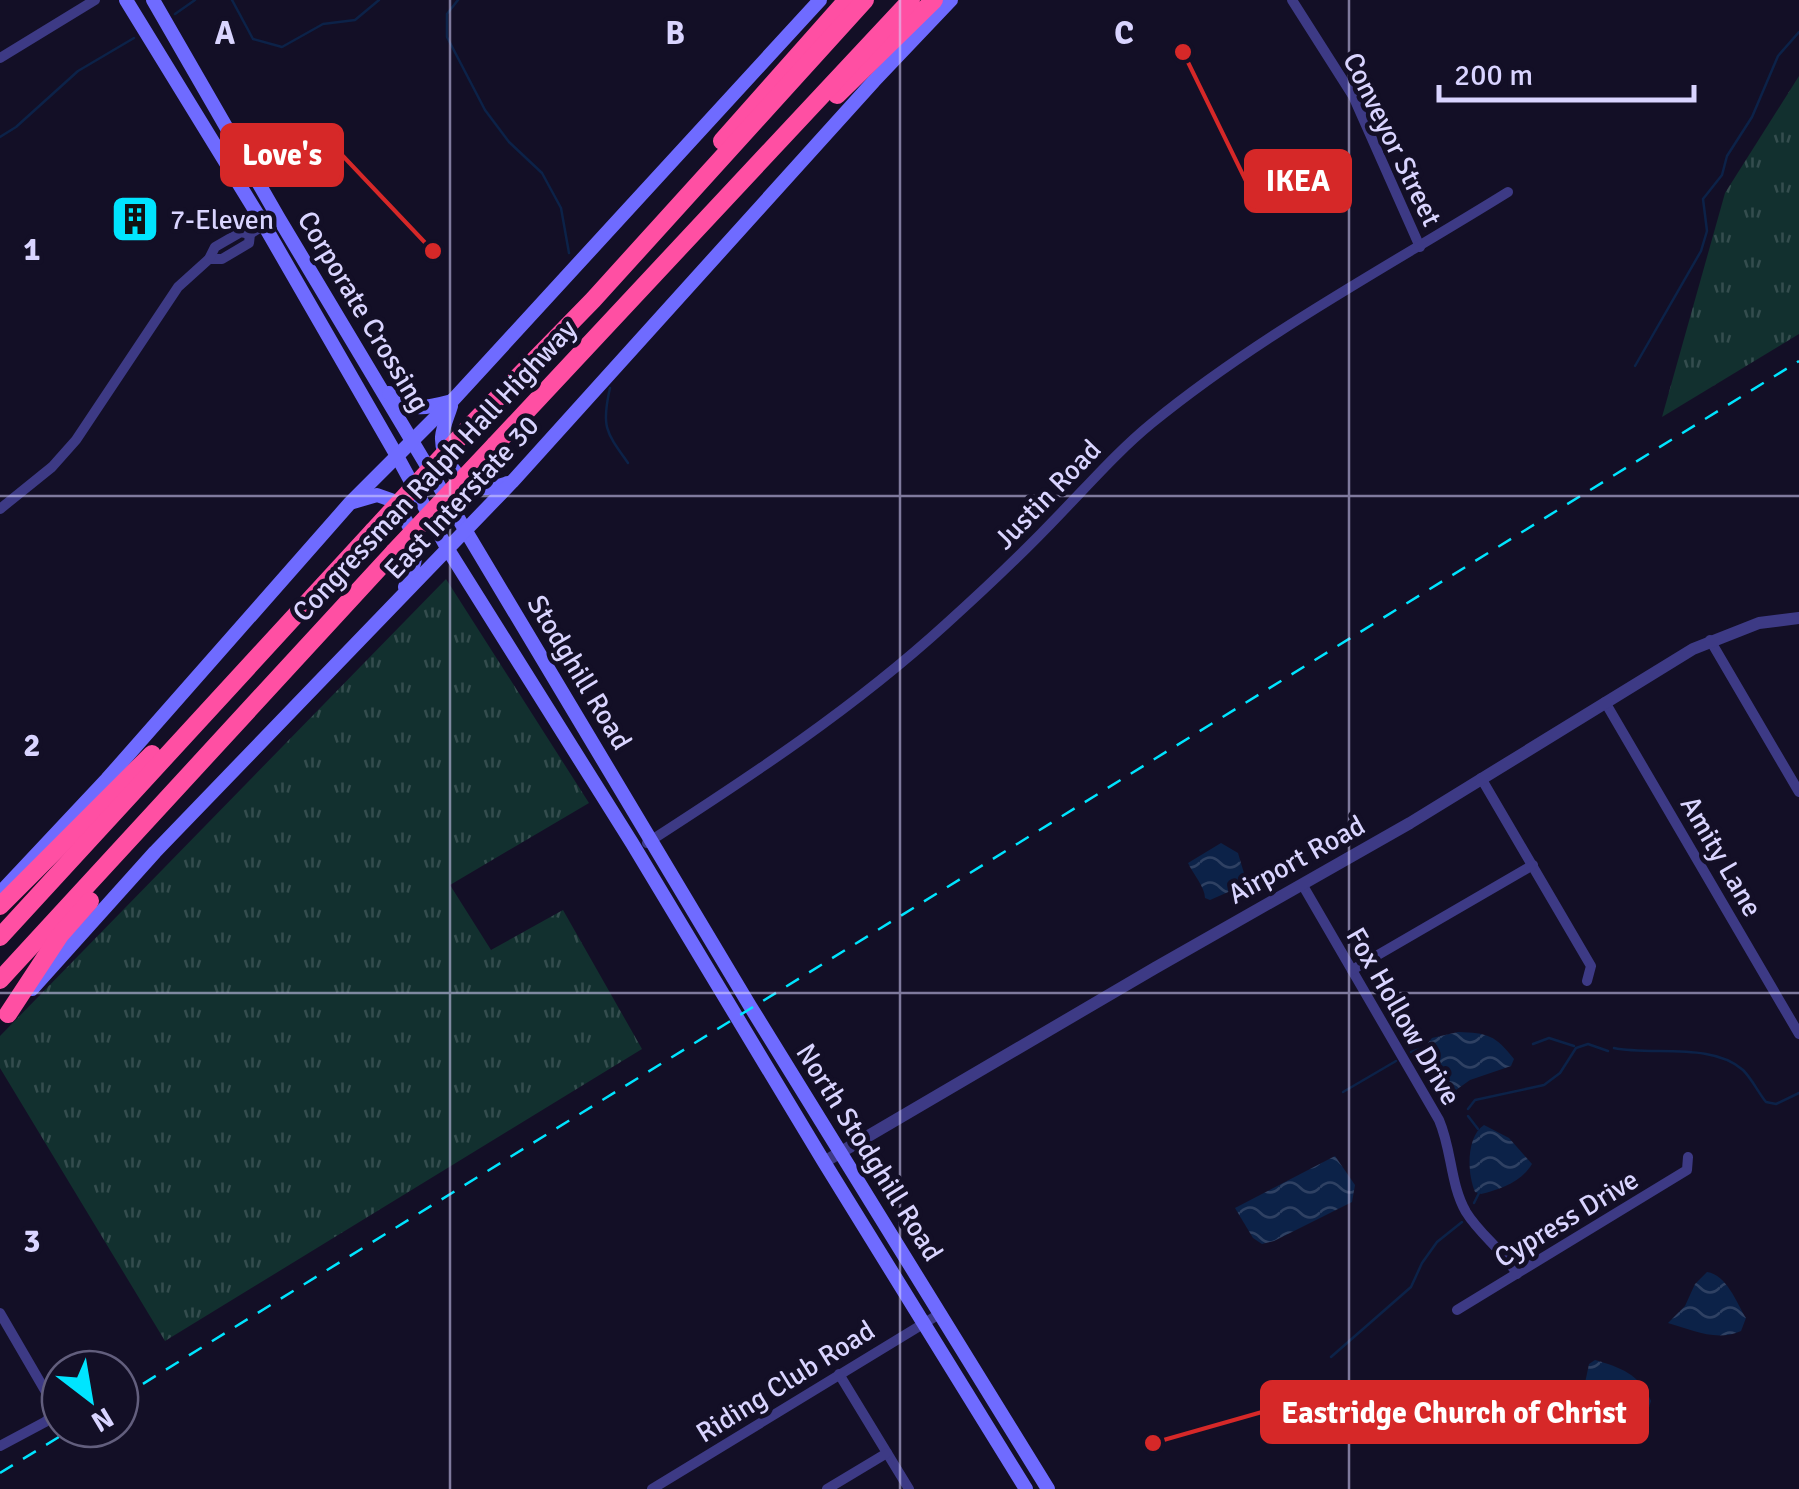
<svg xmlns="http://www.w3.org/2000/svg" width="1799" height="1489" font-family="Signika,sans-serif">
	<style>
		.grass { fill: url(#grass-tufts) }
		.water { fill: url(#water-waves) }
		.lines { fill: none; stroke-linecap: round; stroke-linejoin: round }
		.stream { stroke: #0c2248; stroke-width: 2.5 }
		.minor { stroke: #3d3a85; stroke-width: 10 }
		.tertiary { stroke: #3d3a85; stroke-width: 12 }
		.secondary { stroke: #6f6bff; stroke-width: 14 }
		.motorway { stroke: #ff4fa3; stroke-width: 18 }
		.rail { stroke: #00e5ff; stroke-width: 2.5; stroke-dasharray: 15 12; stroke-linecap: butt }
		.motorway-bridge { stroke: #ff4fa3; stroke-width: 18 }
		.grid { fill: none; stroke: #d9d4ff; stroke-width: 2.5; stroke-opacity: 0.55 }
		.labels { text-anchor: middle; stroke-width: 9; stroke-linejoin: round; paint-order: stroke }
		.street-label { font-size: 28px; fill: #d9d4ff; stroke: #130f26 }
		.poi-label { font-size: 28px; fill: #d9d4ff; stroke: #130f26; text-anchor: start }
		.grid-label { font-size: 32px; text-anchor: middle; font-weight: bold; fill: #d9d4ff; stroke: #130f26; stroke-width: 9; stroke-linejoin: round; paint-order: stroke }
		.leader { fill: none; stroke: #d62828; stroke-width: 4 }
		.callout-dot { fill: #d62828; stroke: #130f26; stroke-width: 4 }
		.callout { fill: #d62828; stroke: #d62828; stroke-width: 4 }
		.callout-label { font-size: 30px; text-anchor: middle; font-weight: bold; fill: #fff }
	</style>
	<defs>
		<pattern id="grass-tufts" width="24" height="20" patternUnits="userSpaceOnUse" patternTransform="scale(2.5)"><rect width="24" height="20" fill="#12302f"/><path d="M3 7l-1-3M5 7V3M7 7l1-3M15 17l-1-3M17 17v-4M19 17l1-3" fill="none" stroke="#344d4e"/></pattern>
		<pattern id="water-waves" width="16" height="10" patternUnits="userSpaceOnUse" patternTransform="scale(2.5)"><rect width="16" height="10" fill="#0c2248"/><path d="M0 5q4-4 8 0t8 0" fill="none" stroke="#2f4163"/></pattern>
	</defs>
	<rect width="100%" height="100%" fill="#130f26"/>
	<!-- grass -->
	<g class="grass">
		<path d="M1799,76V334L1662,417L1725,193Z"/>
		<path d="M446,579L589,803L450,885L491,950L563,910L642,1049L165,1341L0,1068V1036Z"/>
	</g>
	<!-- water -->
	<g class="water">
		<path d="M1221,843L1238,853L1246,880L1242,886L1210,900L1205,898C1205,887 1193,874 1188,863Z"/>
		<path d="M1458,1032C1488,1033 1495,1035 1514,1059L1511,1066L1470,1080L1456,1090L1447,1088L1432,1068L1423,1049L1432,1038Z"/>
		<path d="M1484,1125L1509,1138L1532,1164C1521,1182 1501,1189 1481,1194L1475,1192C1467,1173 1466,1137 1484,1125Z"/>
		<path d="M1335,1156L1355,1185L1352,1202L1274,1241L1262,1244L1253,1238L1235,1208Z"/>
		<path d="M1707,1272C1727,1275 1736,1302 1746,1318L1741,1331C1717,1342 1692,1330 1668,1323L1685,1306L1695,1284Z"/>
		<path d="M1595,1360C1619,1367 1640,1374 1651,1401L1649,1407L1631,1415L1626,1414L1585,1383L1589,1364Z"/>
	</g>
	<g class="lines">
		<!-- stream -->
		<g class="stream">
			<path d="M232,0L253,39L282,47L323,24L355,20L379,0"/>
			<path d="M458,0L447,14V37L485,110L509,142L542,173L561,208L569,253"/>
			<path d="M175,14L195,0"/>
			<path d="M0,137L16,127L78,71L134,38"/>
			<path d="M1635,366L1701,251L1707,231L1703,199L1722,175L1727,156L1752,117L1778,56L1799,32"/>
			<path d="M610,388C601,427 606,432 628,463"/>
			<path d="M1533,1044L1549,1038L1574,1046"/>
			<path d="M1614,1048C1651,1056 1712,1042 1743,1070C1752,1079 1758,1092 1766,1102L1776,1104L1799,1093"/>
			<path d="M1411,1052L1423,1048"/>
			<path d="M1343,1092L1396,1061"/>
			<path d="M1468,1109L1475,1100L1544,1085L1560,1073L1576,1048L1588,1044L1608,1051"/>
			<path d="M1468,1116L1478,1129"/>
			<path d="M1474,1203L1480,1191"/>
			<path d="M1331,1357L1411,1287L1422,1263L1437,1242L1462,1222"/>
		</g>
		<!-- minor -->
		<g class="minor">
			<path d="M1292,0L1353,96L1420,247"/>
			<path d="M0,58L95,0"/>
			<path d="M209,259H222L249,243L250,234"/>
			<path d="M0,509L52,467L76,440L178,287L209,259L215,247L241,232L250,234L264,225"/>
			<path d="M1710,640L1799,792"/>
			<path d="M1605,702L1799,1034"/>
			<path d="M1481,778L1591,966L1587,981"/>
			<path d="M647,843C751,776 854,708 946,624C986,588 1024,552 1061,513C1091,482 1119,450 1152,423C1261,334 1389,266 1508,192"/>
			<path d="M1302,884L1439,1120C1452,1150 1450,1184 1466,1212C1480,1235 1503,1250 1517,1274"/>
			<path d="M1352,970L1533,865"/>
			<path d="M1457,1310L1687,1170L1688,1157"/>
			<path d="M0,1313L57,1411L45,1422L0,1446"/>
			<path d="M839,1374L909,1489"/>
			<path d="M652,1489L941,1313"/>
			<path d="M827,1489L887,1453"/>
		</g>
		<!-- tertiary -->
		<path class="tertiary" d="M824,1162L1155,968L1410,823L1693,649L1759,623L1799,618"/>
		<!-- secondary -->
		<g class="secondary">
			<path d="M126,0L264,225L397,456L447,548L632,843L824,1162L1026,1489"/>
			<path d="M153,0L278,217L750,1006L1048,1489"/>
			<path d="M389,393C414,412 422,409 452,401"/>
			<path d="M451,406C448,416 443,426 442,437C441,455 458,483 476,487C487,490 498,486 508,483"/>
			<path d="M353,502L377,495L394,501C417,539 424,545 405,587"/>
			<path d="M0,893L107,779L350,503L452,401L820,0"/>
			<path d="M32,989L155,852L512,482L874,81L951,0"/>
		</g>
		<!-- motorway -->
		<g class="motorway">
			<path d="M837,95L934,0"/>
			<path d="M722,141L847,0"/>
			<path d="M472,424L593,300L865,0"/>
			<path d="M495,445L911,0"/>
			<path d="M0,906L152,754"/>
			<path d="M0,937L373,531"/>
			<path d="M0,980L394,552"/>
			<path d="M8,1014L60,935L90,901"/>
		</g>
		<!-- rail -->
		<g class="rail">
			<path d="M120,1398L1799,361"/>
			<path d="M0,1473L72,1429"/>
		</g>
		<!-- motorway-bridge -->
		<g class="motorway-bridge">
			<path d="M373,531L472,424"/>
			<path d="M394,552L495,445"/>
		</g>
	</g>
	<!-- grid -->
	<path class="grid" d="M450,0V1489M900,0V1489M1349,0V1489M0,496H1799M0,993H1799"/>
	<!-- icons -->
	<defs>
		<g id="building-square" transform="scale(2.5)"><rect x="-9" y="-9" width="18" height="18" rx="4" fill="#00e5ff" stroke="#130f26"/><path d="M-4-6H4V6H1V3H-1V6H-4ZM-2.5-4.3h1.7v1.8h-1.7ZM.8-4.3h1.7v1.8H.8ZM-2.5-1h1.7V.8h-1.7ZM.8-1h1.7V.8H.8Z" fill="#111"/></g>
	</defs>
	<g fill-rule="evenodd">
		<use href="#building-square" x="135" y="219"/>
	</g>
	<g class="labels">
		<!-- street labels -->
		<g class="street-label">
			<text transform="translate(1393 139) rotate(64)" y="10">Conveyor Street</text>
			<text transform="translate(364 311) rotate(59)" y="10">Corporate Crossing</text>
			<text transform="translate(434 470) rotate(-47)" y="10">Congressman Ralph Hall Highway</text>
			<text transform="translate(1047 494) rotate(-46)" y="10">Justin Road</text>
			<text transform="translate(461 497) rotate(-47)" y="10">East Interstate 30</text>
			<text transform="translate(580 672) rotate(59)" y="10">Stodghill Road</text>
			<text transform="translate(1722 856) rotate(60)" y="10">Amity Lane</text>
			<text transform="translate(1296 859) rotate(-29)" y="10">Airport Road</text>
			<text transform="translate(1404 1016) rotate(60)" y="10">Fox Hollow Drive</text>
			<text transform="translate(870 1152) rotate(58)" y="10">North Stodghill Road</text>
			<text transform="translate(1566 1218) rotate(-31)" y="10">Cypress Drive</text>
			<text transform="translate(785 1381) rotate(-32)" y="10">Riding Club Road</text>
		</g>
		<!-- poi labels -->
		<g class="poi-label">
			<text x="170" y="229">7-Eleven</text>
		</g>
	</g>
	<g class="grid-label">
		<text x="225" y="44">A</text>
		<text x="675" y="44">B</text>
		<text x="1124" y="44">C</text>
		<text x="32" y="260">1</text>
		<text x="32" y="756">2</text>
		<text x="32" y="1252">3</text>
	</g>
	<!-- callouts -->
	<path class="leader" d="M433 251L342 155M1183 52L1246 181M1153 1443L1262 1412"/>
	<g class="callout-dot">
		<circle cx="433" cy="251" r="10"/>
		<circle cx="1183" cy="52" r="10"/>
		<circle cx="1153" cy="1443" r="10"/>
	</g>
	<g class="callout">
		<rect x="222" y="125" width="120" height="60" rx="10"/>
		<rect x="1246" y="151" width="104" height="60" rx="10"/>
		<rect x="1262" y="1382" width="385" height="60" rx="10"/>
	</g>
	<g class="callout-label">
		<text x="282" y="165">Love's</text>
		<text x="1298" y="191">IKEA</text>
		<text x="1454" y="1423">Eastridge Church of Christ</text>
	</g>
	<!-- north arrow -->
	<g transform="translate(90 1399) rotate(149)"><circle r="48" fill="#130f26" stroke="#625e7d" stroke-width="2.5"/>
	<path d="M0-8L18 38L0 25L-18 38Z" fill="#00e5ff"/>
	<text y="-15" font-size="28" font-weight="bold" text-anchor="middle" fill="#d9d4ff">N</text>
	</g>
	<!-- scale -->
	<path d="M1439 85v15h255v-15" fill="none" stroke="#d9d4ff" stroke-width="5"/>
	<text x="1454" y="85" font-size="30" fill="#d9d4ff" stroke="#130f26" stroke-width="8" paint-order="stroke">200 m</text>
</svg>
